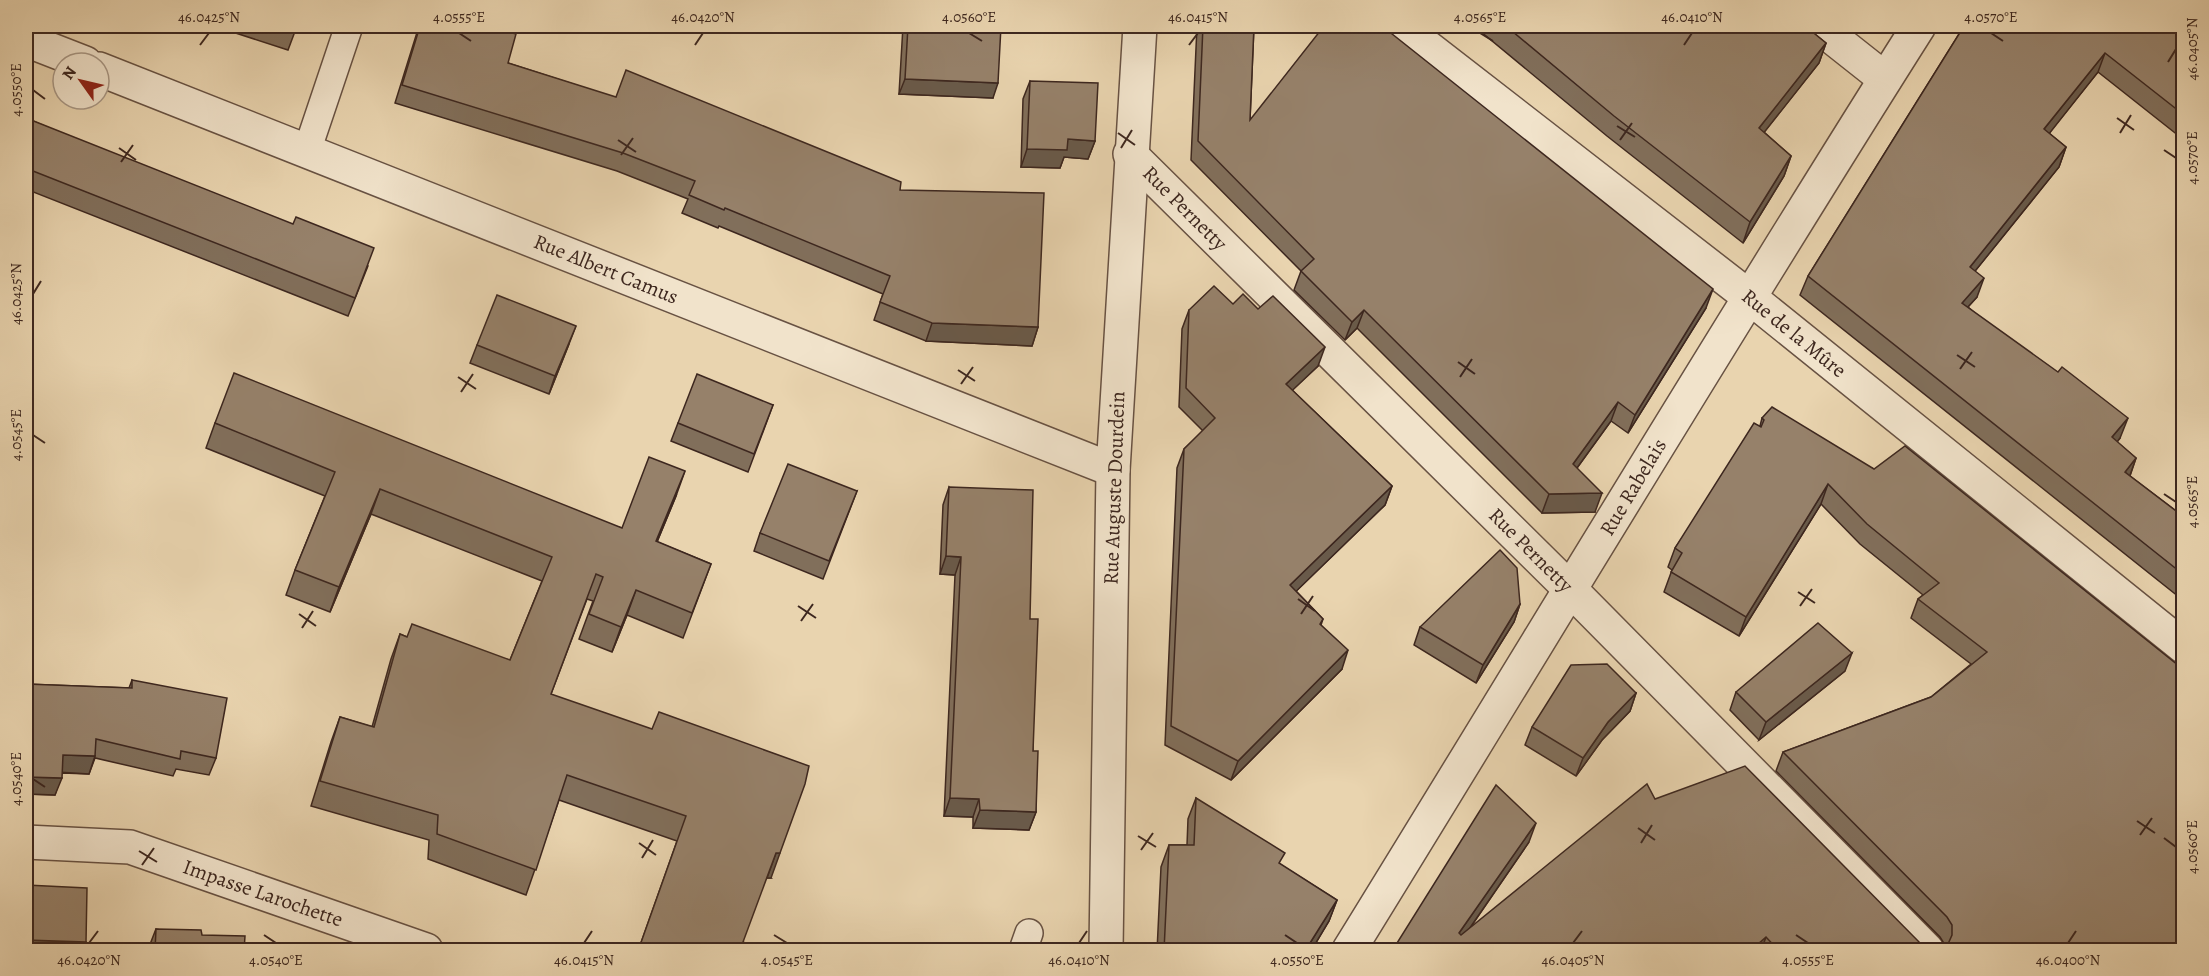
<svg xmlns="http://www.w3.org/2000/svg" width="2209" height="976" font-family="Alegreya,serif">
	<style>
		.lines { fill: none; stroke-linecap: round; stroke-linejoin: round }
		.service-casing { stroke: #685243; stroke-width: 30 }
		.minor-casing { stroke: #685243; stroke-width: 36 }
		.service { stroke: #f1e3cb; stroke-width: 27 }
		.minor { stroke: #f1e3cb; stroke-width: 33 }
		.wall { fill: #816f5b; stroke: #3d271f; stroke-width: 1.5 }
		.shaded-wall { fill: #695a4a; stroke: #3d271f; stroke-width: 1.5 }
		.building { fill: #96816a; stroke: #3d271f; stroke-width: 1.5 }
		.ticks { fill: none; stroke: #3d271f; stroke-width: 2 }
		.labels { text-anchor: middle; stroke-width: 4.5; stroke-linejoin: round; paint-order: stroke }
		.street-label { font-size: 21px; fill: #3d271f; stroke: #f1e3cb }
		.neatline { fill: none; stroke: #3d271f; stroke-width: 2 }
		.ticks-label { font-size: 15px; text-anchor: middle; fill: #3d271f }
	</style>
	<rect width="100%" height="100%" fill="#e9d4af"/>
	<filter id="stains"><feTurbulence type="fractalNoise" baseFrequency=".00333" numOctaves="4"/><feColorMatrix values="0 0 0 0 .2 0 0 0 0 .09 0 0 0 0 .02 0 0 0 .5 -.17"/></filter>
	<radialGradient id="worn" r=".72"><stop offset=".6" stop-color="#630" stop-opacity="0"/><stop offset="1" stop-color="#630" stop-opacity=".3"/></radialGradient>
	<g class="lines">
		<!-- service casing -->
		<g class="service-casing">
			<g id="service">
				<path d="M307,151L349,26"/>
				<path d="M1023,950L1029,933"/>
			</g>
		</g>
		<!-- minor casing -->
		<g class="minor-casing">
			<g id="minor">
				<path d="M1400,26L1748,296L2184,647"/>
				<path d="M1818,26L1885,79"/>
				<path d="M26,40L85,63"/>
				<path d="M99,69L1113,470"/>
				<path d="M1130,154L1571,590L1927,950"/>
				<path d="M26,842L130,847L426,950"/>
				<path d="M1106,950L1113,470L1140,26"/>
				<path d="M1349,950C1539,642 1725,332 1919,26"/>
			</g>
		</g>
		<!-- service -->
		<use href="#service" class="service"/>
		<!-- minor -->
		<use href="#minor" class="minor"/>
	</g>
	<!-- wall -->
	<g class="wall">
		<path d="M214,26H297L288,50Z"/>
		<path d="M419,26H488L508,63L900,190L1038,327L1032,346L926,341L874,320L883,294L719,226L718,228L682,213L688,199L617,171L395,103Z"/>
		<path d="M903,26H1001L993,98L899,94Z"/>
		<path d="M1197,26H1254L1250,120L1706,308L1628,433L1611,421L1577,468L1595,512L1542,513L1357,328L1345,340L1294,290L1301,271L1191,160Z"/>
		<path d="M1474,26H1805L1826,43L1819,63L1764,132L1791,156L1784,176L1743,243L1607,136Z"/>
		<path d="M1964,26H2184V140L2098,72L2049,133L2066,147L2059,167L1975,271L1977,297L1968,307L2120,438L2117,442L2136,458L2130,476L2184,517V601L1800,295L1808,276Z"/>
		<path d="M1030,81L1095,141L1088,159L1064,157L1060,168L1021,167L1023,99Z"/>
		<path d="M26,118L368,266L348,316L26,189V191Z"/>
		<path d="M1233,304L1318,366L1292,390L1392,486L1385,505L1296,591L1323,619L1321,625L1342,669L1231,780L1165,745L1177,468L1184,449L1203,431L1179,407L1182,329L1189,310Z"/>
		<path d="M569,344L549,394L470,363L477,345Z"/>
		<path d="M773,405L748,472L671,441L678,423Z"/>
		<path d="M1762,418L1874,469L2184,951H1392L1529,842L1470,928L1655,799L1930,949H1939L1945,945L1940,937L1776,771L1783,752L1931,697L1971,664L1911,618L1918,599L1923,595L1860,544L1821,504L1739,636L1664,592L1672,570L1668,567L1675,548L1760,426Z"/>
		<path d="M215,423L622,528L676,496L657,542L711,564L683,638L627,615L612,652L579,639L593,601L587,599L551,694L771,878H767L638,951L677,841L559,800L526,895L428,859L429,840L311,806L331,742L340,717L372,727L391,659L400,634L407,637L510,660L542,581L371,514L330,612L286,595L295,570L325,496L206,448Z"/>
		<path d="M949,487L1030,619L1033,751L1036,812L1029,830L973,828V817L944,816L955,575L940,574L943,505Z"/>
		<path d="M857,491L823,579L754,551L760,533Z"/>
		<path d="M1520,604L1514,622L1476,683L1414,645L1420,627Z"/>
		<path d="M1845,671L1759,740L1730,710L1736,692Z"/>
		<path d="M132,680L216,758L209,775L176,769L173,776L95,758L89,774L62,773L55,795L26,794V684L129,688Z"/>
		<path d="M1636,693L1630,711L1602,740L1576,776L1525,745L1532,727Z"/>
		<path d="M1196,798L1281,865L1337,900L1329,921L1311,951H1157L1161,867L1169,845H1187L1188,819Z"/>
		<path d="M156,929L244,951H149V947Z"/>
	</g>
	<!-- shaded-wall -->
	<g class="shaded-wall">
		<path d="M1826,43L1819,63L1751,149L1759,128Z"/>
		<path d="M2105,53L2098,72L2037,149L2044,129Z"/>
		<path d="M905,79L998,83L993,98L899,94Z"/>
		<path d="M1068,139L1095,141L1088,159L1064,157L1060,168L1021,167L1027,149Z"/>
		<path d="M2066,147L2059,167L1963,286L1970,267Z"/>
		<path d="M1791,156L1784,176L1743,243L1750,222Z"/>
		<path d="M1984,278L1977,297L1954,322L1962,303Z"/>
		<path d="M1713,289L1706,308L1628,433L1635,415Z"/>
		<path d="M1364,310L1357,328L1345,340L1352,322Z"/>
		<path d="M932,323L1038,327L1032,346L926,341Z"/>
		<path d="M576,326L569,344L549,394L555,376Z"/>
		<path d="M1325,347L1318,366L1279,403L1286,384Z"/>
		<path d="M1618,402L1611,421L1566,483L1573,464Z"/>
		<path d="M2128,418L2120,438L2105,457L2112,437Z"/>
		<path d="M2136,458L2129,478L2125,472Z"/>
		<path d="M685,471L676,496L647,566L656,541Z"/>
		<path d="M1828,484L1821,504L1739,636L1746,617Z"/>
		<path d="M1392,486L1385,505L1283,604L1290,585Z"/>
		<path d="M380,489L371,514L330,612L339,587Z"/>
		<path d="M1602,493L1595,512L1542,513L1549,494Z"/>
		<path d="M946,556L961,557L955,575L940,574Z"/>
		<path d="M636,590L627,615L612,652L621,627Z"/>
		<path d="M1520,604L1514,622L1476,683L1483,665Z"/>
		<path d="M1348,650L1342,669L1231,780L1238,761Z"/>
		<path d="M1852,653L1845,671L1759,740L1766,722Z"/>
		<path d="M1636,693L1630,711L1602,740L1576,776L1583,758L1608,722Z"/>
		<path d="M63,755L95,756L89,774L57,772Z"/>
		<path d="M26,777L62,778L55,795L26,794Z"/>
		<path d="M950,798L979,799L973,817L944,816Z"/>
		<path d="M980,810L1036,812L1029,830L973,828Z"/>
		<path d="M1536,823L1529,842L1454,951L1459,933Z"/>
		<path d="M776,853H780L771,878H767Z"/>
		<path d="M1337,900L1329,921L1311,951H1305Z"/>
		<path d="M1766,937L1761,951H1750Z"/>
		<path d="M26,940L86,942L82,951H26Z"/>
	</g>
	<!-- building -->
	<g class="building">
		<path d="M275,26H297L295,32Z"/>
		<path d="M420,26H488L516,34L508,63L616,97L626,70L901,182L900,190L1044,193L1038,327L932,323L880,302L890,276L725,208L724,210L689,195L695,181L623,153L402,85Z"/>
		<path d="M908,26H1001L998,83L905,79Z"/>
		<path d="M1203,26H1254L1250,120L1324,26H1382L1713,289L1635,415L1618,402L1573,464L1602,493L1549,494L1364,310L1352,322L1301,271L1314,259L1198,141Z"/>
		<path d="M1506,26H1805L1826,43L1759,128L1791,156L1750,222L1614,116Z"/>
		<path d="M1964,26H2184V115L2105,53L2044,129L2066,147L1970,267L1984,278L1962,303L2058,372L2062,367L2128,418L2112,437L2136,458L2125,472L2184,517V575L1808,276Z"/>
		<path d="M1030,81L1098,83L1095,141L1068,139L1067,150L1027,149Z"/>
		<path d="M26,118L293,224L296,217L374,248L355,298L33,171L30,178L26,176Z"/>
		<path d="M1214,286L1233,304L1243,294L1258,309L1273,296L1325,347L1286,384L1392,486L1290,585L1323,619L1320,624L1348,650L1238,761L1171,726L1184,449L1215,418L1186,388L1189,310Z"/>
		<path d="M497,295L576,326L555,376L477,345Z"/>
		<path d="M234,373L622,528L649,457L685,471L656,541L711,564L692,613L636,590L621,627L589,614L603,577L596,574L551,694L652,729L659,712L809,766L805,784L780,853H776L743,942L766,951H638L686,816L567,775L536,870L437,834L438,815L320,781L340,717L374,727L400,634L407,637L412,624L510,660L552,557L380,489L339,587L295,570L335,472L215,423Z"/>
		<path d="M697,374L773,405L754,454L678,423Z"/>
		<path d="M1772,407L1874,469L1905,446L2184,670V951H1779L1766,937L1750,951H1392L1496,785L1536,823L1459,933L1461,935L1647,784L1655,799L1745,766L1921,944L1930,949H1939L1948,944L1952,935V925L1947,917L1783,752L1931,697L1987,652L1918,599L1939,583L1867,524L1828,484L1746,617L1671,572L1682,553L1675,548L1754,423L1761,427L1764,420L1762,418Z"/>
		<path d="M788,464L857,491L829,561L760,533Z"/>
		<path d="M949,487L1033,490L1030,619H1038L1033,751H1038L1036,812L980,810L979,799L950,798L961,557L946,556Z"/>
		<path d="M1500,550L1517,568L1520,604L1483,665L1420,627Z"/>
		<path d="M1818,623L1852,653L1766,722L1736,692Z"/>
		<path d="M1607,664L1636,693L1608,722L1583,758L1532,727L1571,665Z"/>
		<path d="M132,680L227,698L216,758L181,751L180,759L96,739L95,756L63,755L62,778L26,777V684L132,688Z"/>
		<path d="M1196,798L1285,853L1279,863L1337,900L1305,951H1164L1169,845H1194Z"/>
		<path d="M26,885L87,888L86,942L26,940Z"/>
		<path d="M156,929L201,930L202,935L245,936L244,951H155Z"/>
	</g>
	<!-- ticks -->
	<path class="ticks" d="M459,33L471,41M969,33L982,41M1480,33L1493,41M1991,33L2003,41M200,45L209,33M695,45L703,33M1189,45L1198,33M1684,45L1692,33M2168,62L2176,49M33,90L45,99M2117,118L2134,130M1617,126L1635,137M1118,133L1135,145M2120,133L2131,115M618,140L636,152M1620,140L1632,123M119,148L136,160M1121,148L1132,130M2164,150L2176,158M621,155L633,138M121,162L133,145M33,294L41,281M1957,355L1975,367M1458,362L1475,374M1960,369L1972,352M958,370L975,381M458,377L476,389M1460,377L1472,359M961,384L973,367M461,392L473,374M33,435L45,443M2164,494L2176,502M1798,592L1815,603M1298,599L1315,611M798,606L816,618M1800,606L1812,589M299,614L316,626M1301,614L1313,596M801,621L813,604M302,628L313,611M33,779L45,787M2137,821L2155,833M1638,828L1655,840M2140,835L2152,818M1138,836L1156,847M2164,838L2176,847M639,843L656,855M1641,843L1652,825M1141,850L1153,833M139,851L157,862M642,858L653,840M142,865L154,848M264,935L276,943M774,935L787,943M1285,935L1297,943M1796,935L1808,943M89,943L98,931M584,943L592,931M1079,943L1087,931M1573,943L1582,931M2068,943L2076,931"/>
	<g class="labels">
		<!-- street labels -->
		<g class="street-label">
			<text transform="translate(1185 208) rotate(45)" y="7">Rue Pernetty</text>
			<text transform="translate(606 269) rotate(22)" y="7">Rue Albert Camus</text>
			<text transform="translate(1794 333) rotate(39)" y="7">Rue de la Mûre</text>
			<text transform="translate(1633 487) rotate(-59)" y="7">Rue Rabelais</text>
			<text transform="translate(1114 488) rotate(-88)" y="7">Rue Auguste Dourdein</text>
			<text transform="translate(1531 550) rotate(45)" y="7">Rue Pernetty</text>
			<text transform="translate(263 893) rotate(19)" y="7">Impasse Larochette</text>
		</g>
	</g>
	<!-- margin -->
	<rect width="2209" height="976" fill="none" stroke="#e9d4af" stroke-width="66"/>
	<!-- north arrow -->
	<g transform="translate(81 81) rotate(304)"><circle r="28" fill="#f1e3cb" stroke="#a99886" stroke-width="1.5"/>
	<path d="M0-4.5L10 22L0 15L-10 22Z" fill="#8f2418"/>
	<text y="-9" font-size="16" font-weight="bold" text-anchor="middle" fill="#3d271f">N</text>
	</g>
	<rect x="33" y="33" width="2143" height="910" class="neatline"/>
	<g class="ticks-label">
		<text x="209" y="22">46.0425°N</text>
		<text x="459" y="22">4.0555°E</text>
		<text x="703" y="22">46.0420°N</text>
		<text x="969" y="22">4.0560°E</text>
		<text x="1198" y="22">46.0415°N</text>
		<text x="1480" y="22">4.0565°E</text>
		<text x="1692" y="22">46.0410°N</text>
		<text x="1991" y="22">4.0570°E</text>
		<text transform="translate(2192 49) rotate(-90)" y="5">46.0405°N</text>
		<text transform="translate(16 90) rotate(-90)" y="5">4.0550°E</text>
		<text transform="translate(2192 158) rotate(-90)" y="5">4.0570°E</text>
		<text transform="translate(16 294) rotate(-90)" y="5">46.0425°N</text>
		<text transform="translate(16 435) rotate(-90)" y="5">4.0545°E</text>
		<text transform="translate(2192 502) rotate(-90)" y="5">4.0565°E</text>
		<text transform="translate(16 779) rotate(-90)" y="5">4.0540°E</text>
		<text transform="translate(2192 847) rotate(-90)" y="5">4.0560°E</text>
		<text x="89" y="965">46.0420°N</text>
		<text x="276" y="965">4.0540°E</text>
		<text x="584" y="965">46.0415°N</text>
		<text x="787" y="965">4.0545°E</text>
		<text x="1079" y="965">46.0410°N</text>
		<text x="1297" y="965">4.0550°E</text>
		<text x="1573" y="965">46.0405°N</text>
		<text x="1808" y="965">4.0555°E</text>
		<text x="2068" y="965">46.0400°N</text>
	</g>
	<rect width="100%" height="100%" filter="url(#stains)"/>
	<rect width="100%" height="100%" fill="url(#worn)"/>
</svg>
